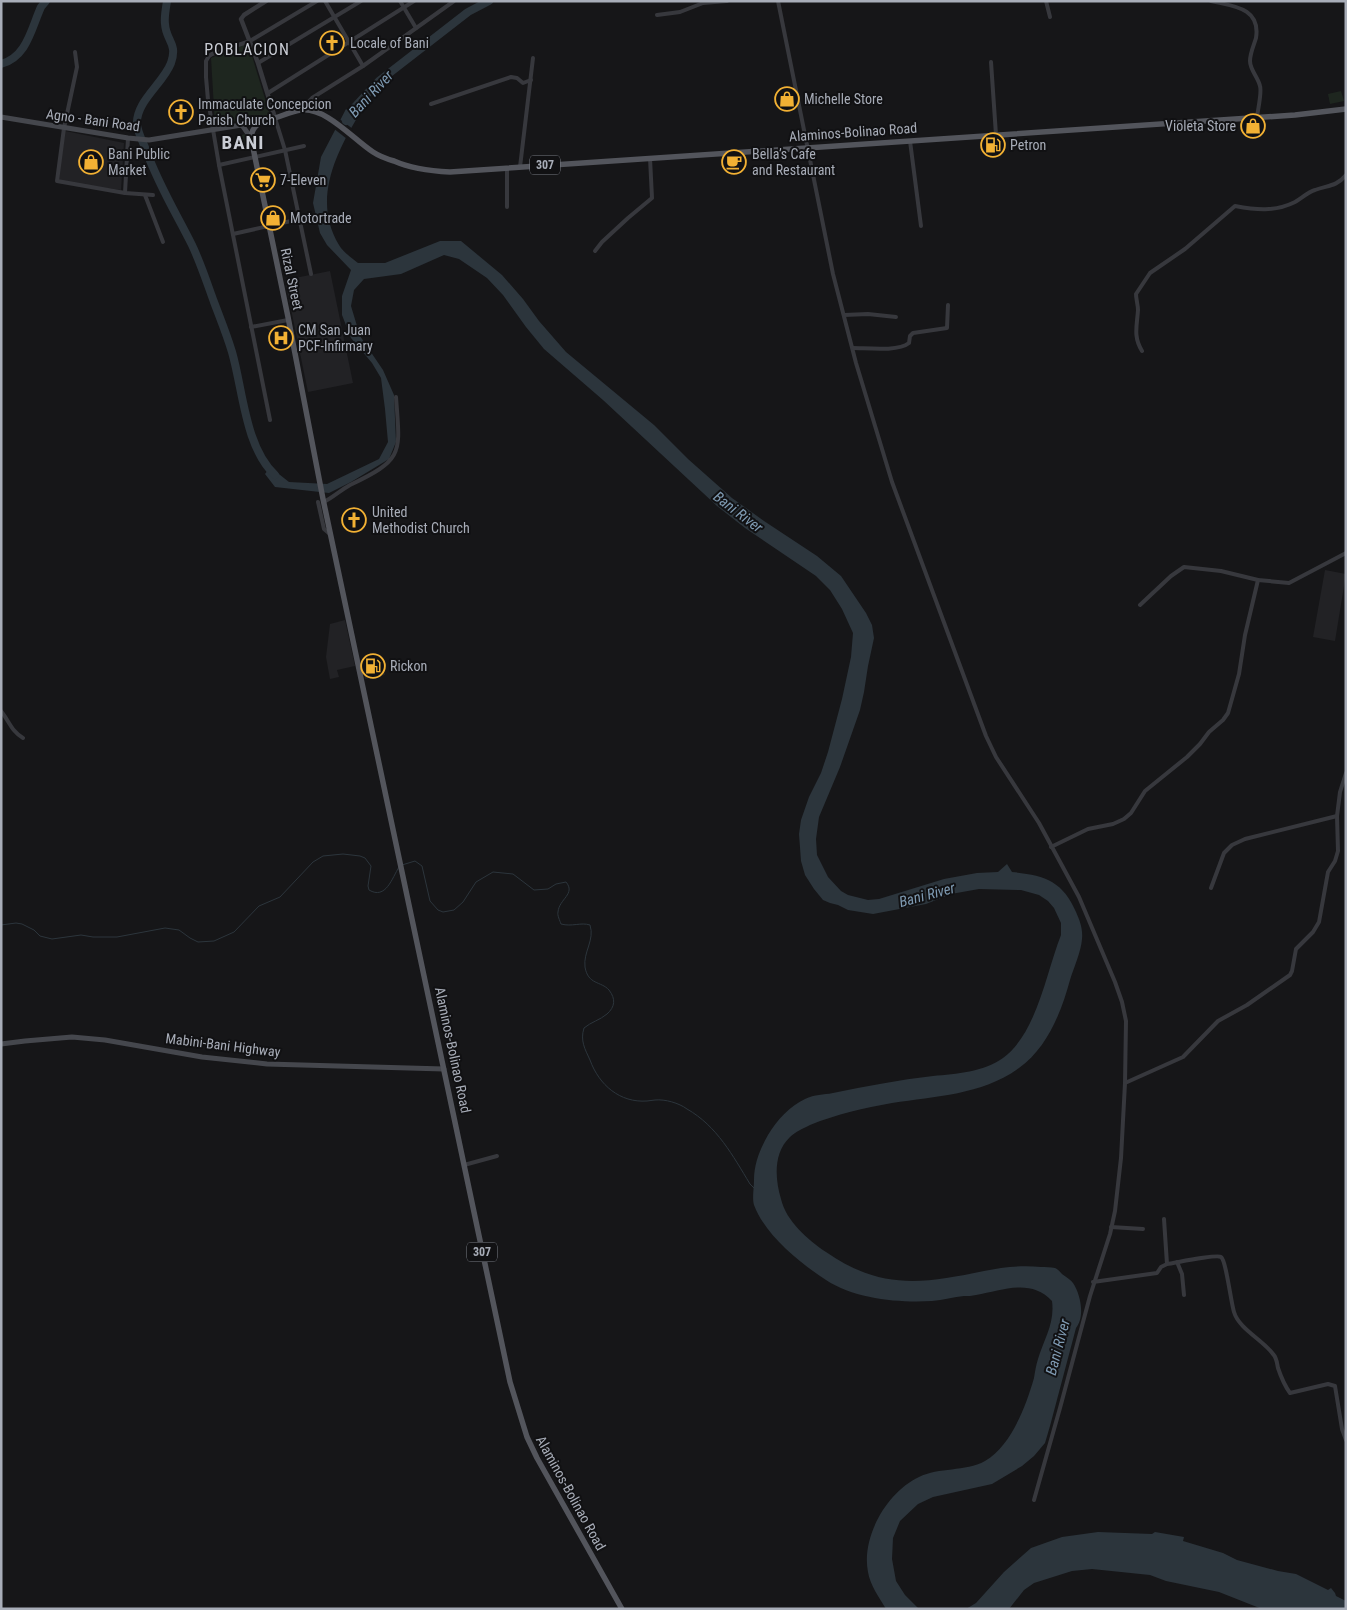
<svg xmlns="http://www.w3.org/2000/svg" width="1347" height="1610" font-family="'Roboto Condensed',sans-serif">
	<style>
		.built { fill: #222225 }
		.green { fill: #1e261f }
		.water { fill: #2c353c }
		.pier { fill: #161618 }
		.lines { fill: none; stroke-linecap: round; stroke-linejoin: round }
		.stream { stroke: #2c353c; stroke-width: 1 }
		.river { stroke: #2c353c; stroke-width: 8 }
		.minor { stroke: #37383d; stroke-width: 4 }
		.tertiary { stroke: #37383d; stroke-width: 4.5 }
		.secondary { stroke: #45474d; stroke-width: 5 }
		.primary { stroke: #53555c; stroke-width: 5.5 }
		.labels { text-anchor: middle; stroke-width: 4; stroke-linejoin: round; paint-order: stroke }
		.shield { fill: #111113; stroke: #7b7e86; stroke-width: 1 }
		.shield-label { font-size: 12px; font-weight: bold; fill: #a8adb8 }
		.poi-label { font-size: 14px; fill: #a8adb8; stroke: #111113; text-anchor: start }
		.street-label { font-size: 14px; fill: #a8adb8; stroke: #111113 }
		.water-label { font-size: 15px; font-style: italic; fill: #7f9bb3; stroke: #111113 }
		.quarter-label { font-size: 16px; letter-spacing: 1px; fill: #c9ccd4; stroke: #111113 }
		.district-label { font-size: 19px; font-weight: bold; letter-spacing: 1px; fill: #c9ccd4; stroke: #111113 }
	</style>
	<rect width="100%" height="100%" fill="#161618"/>
	<!-- built -->
	<g class="built">
		<path d="M65,131L124,143L121,190L58,181Z"/>
		<path d="M330,271L353,383L308,392L285,280Z"/>
		<path d="M1325,570L1346,574L1335,641L1313,637Z"/>
		<path d="M345,620L355,666L337,670L339,677L330,679L326,657L330,624Z"/>
		<path d="M381,658L385,675L365,679L362,661Z"/>
	</g>
	<!-- green -->
	<g class="green">
		<path d="M248,43L270,115L215,125L211,58Z"/>
		<path d="M1341,91L1344,101L1330,104L1328,94Z"/>
		<path d="M245,134L249,150L246,151L241,148L239,141L242,135Z"/>
	</g>
	<!-- water -->
	<g class="water">
		<path d="M346,109L357,118C334,157 313,202 339,245C343,252 352,258 358,263H385L440,241H461L502,275L523,299L539,321L566,352L654,425L688,459L732,498L764,521L817,556L841,576L866,613L872,625L874,638L868,666L864,692L860,710L840,767L819,817L816,839L817,855L828,877L841,891L848,895L868,900L879,899L944,879L977,873L998,872L1007,864L1012,872C1044,875 1063,881 1076,912C1080,921 1083,929 1082,939C1081,952 1074,967 1070,980C1061,1013 1047,1048 1019,1068C982,1095 936,1096 892,1103C864,1108 837,1114 810,1125C804,1128 795,1132 790,1137C773,1153 775,1179 781,1199C786,1221 808,1240 826,1252C881,1290 922,1284 984,1271C1003,1267 1022,1265 1041,1267C1045,1267 1051,1267 1055,1268C1058,1269 1060,1272 1062,1274C1066,1277 1071,1280 1073,1283C1081,1295 1085,1317 1076,1328L1050,1426L1045,1443L1034,1456L1022,1466L992,1484L933,1497L918,1504L900,1521L893,1538L892,1559L896,1581L905,1595L919,1609H886C879,1597 870,1585 868,1572C861,1537 887,1492 919,1477C939,1467 965,1472 985,1461C1011,1446 1026,1406 1034,1378C1035,1372 1036,1365 1038,1359C1044,1339 1055,1323 1052,1301C1031,1278 1003,1290 976,1295C972,1296 968,1296 964,1296C954,1297 943,1300 932,1301C899,1303 855,1299 826,1280C800,1263 765,1235 754,1205C752,1198 754,1188 754,1180C754,1164 760,1149 768,1135C777,1120 790,1106 805,1099C815,1094 823,1095 833,1093C866,1086 899,1080 933,1076C957,1074 983,1072 1003,1058C1037,1033 1046,973 1061,935V923L1054,908L1048,901L1039,895L1021,890L979,889L951,894L926,904L873,914L848,910L838,905L830,903L823,900L814,889L805,875L801,861L799,834L801,820L809,797L821,773L828,752L842,699L851,657L853,633L842,609L830,590L816,576L745,528L717,506L603,400L544,349L526,327L503,295L487,278L459,259L444,255L401,274L364,279L354,290L351,306L360,336L383,370L394,395L396,442L389,459L351,482L329,493L275,487L265,474L270,467L289,482L327,484L379,459L388,442L385,409L381,378L372,363L351,338L342,315V296L351,270L327,245L320,233L313,203L321,157Z"/>
		<path d="M1098,1532L1152,1534L1155,1532L1184,1537L1183,1541L1223,1553L1237,1560L1278,1571L1296,1574L1328,1590L1331,1588L1335,1593L1336,1596L1346,1601V1609H1262L1219,1592L1166,1581L1150,1575L1092,1569L1072,1571L1034,1583L1024,1590L1009,1609H966L976,1603L1004,1572L1031,1548L1062,1537Z"/>
	</g>
	<!-- pier -->
	<path class="pier" d="M338,118L353,129L347,139L333,128Z"/>
	<g class="lines">
		<!-- stream -->
		<g class="stream">
			<path d="M402,865L415,861L422,866L430,901L438,910L443,912L454,910L463,902L476,882L493,872L513,874L534,890L548,889L556,884L566,882C576,894 559,899 558,912C557,915 560,921 561,924C572,927 581,922 590,925C595,940 583,952 585,967C588,985 601,981 609,990C616,999 615,1007 607,1014C600,1020 591,1022 584,1028C580,1041 585,1049 590,1060C599,1085 620,1103 647,1101C650,1101 652,1100 655,1100C665,1099 679,1103 687,1109C717,1126 733,1156 750,1184L754,1188"/>
			<path d="M1,925L16,923L22,924L34,930L40,936L52,939L81,935L93,937H117L165,928L179,930L190,938L198,942L214,941L234,932L259,906L280,897L313,862L323,856L343,854L360,856L365,858L371,866L368,886L369,890C386,900 392,878 399,867"/>
		</g>
		<!-- river -->
		<g class="river">
			<path d="M167,1C166,8 164,17 165,24C166,41 178,43 171,63C163,84 135,102 137,125C138,133 143,142 146,150C158,184 176,213 192,245C201,264 207,283 214,302C220,318 227,335 232,352C243,390 245,447 275,475"/>
			<path d="M1,64C27,57 31,29 41,7L46,1"/>
			<path d="M346,121L352,110L379,81L468,12L489,1"/>
		</g>
		<!-- minor -->
		<g class="minor">
			<path d="M325,1L363,66"/>
			<path d="M400,1L416,28"/>
			<path d="M778,1L833,274L856,363L892,482L986,736L996,757L1039,823L1079,897L1115,982L1122,1002L1126,1021L1125,1083L1121,1158L1115,1211L1110,1234L1090,1296L1060,1408L1034,1500"/>
			<path d="M1046,1L1050,17"/>
			<path d="M1211,1C1232,6 1261,7 1256,38C1254,45 1250,53 1250,61C1250,70 1258,77 1260,86C1262,92 1258,109 1257,117"/>
			<path d="M657,15L680,12L703,3L727,1"/>
			<path d="M75,52L77,67L64,128L57,181L125,193L153,195"/>
			<path d="M991,62L996,135"/>
			<path d="M258,63L361,1"/>
			<path d="M268,93L414,1"/>
			<path d="M431,104L511,77L517,78L523,83L531,80"/>
			<path d="M301,110L312,98L363,66L454,1"/>
			<path d="M275,118L285,150L311,274"/>
			<path d="M910,141L921,226"/>
			<path d="M219,165L304,146"/>
			<path d="M520,167L533,58"/>
			<path d="M125,193L128,138"/>
			<path d="M145,195L163,242"/>
			<path d="M507,207V168"/>
			<path d="M233,234L300,219"/>
			<path d="M595,251L602,242L628,218L652,198L650,158"/>
			<path d="M844,315L868,314L896,317"/>
			<path d="M251,327L288,320"/>
			<path d="M853,348C866,348 898,352 909,343L910,336L913,333L947,328L948,305"/>
			<path d="M1142,351C1133,336 1137,326 1138,310C1138,305 1136,299 1136,294L1150,273L1185,249L1235,206C1256,210 1275,212 1295,202C1302,198 1308,192 1315,190C1328,185 1336,187 1346,175"/>
			<path d="M270,420L219,165L208,100L206,77V61L209,56L212,54L250,41L317,1"/>
			<path d="M318,502L324,529L331,535"/>
			<path d="M324,502C332,498 341,490 350,485C405,459 400,453 396,397"/>
			<path d="M1140,605L1171,576L1184,567L1221,571L1258,580L1289,583L1346,553"/>
			<path d="M1,711C9,721 12,732 23,738"/>
			<path d="M1051,847L1088,829L1113,824L1124,819L1131,813L1145,791L1187,757L1200,744L1209,732L1223,720L1228,713L1239,674L1245,635L1258,580"/>
			<path d="M1211,888L1224,853L1232,845L1245,839L1337,816"/>
			<path d="M1125,1083L1183,1057L1218,1021L1247,1005L1290,975L1292,971L1296,949L1313,932L1319,922L1328,872L1335,861L1338,851L1337,816L1340,792L1346,773"/>
			<path d="M464,1165L497,1156"/>
			<path d="M1111,1227L1143,1229"/>
			<path d="M1177,1262L1182,1274L1184,1295"/>
			<path d="M1167,1264C1175,1263 1216,1254 1221,1257C1226,1260 1231,1303 1234,1312C1239,1329 1263,1340 1273,1354C1277,1358 1277,1364 1278,1368C1281,1377 1285,1386 1290,1393L1328,1384L1335,1386L1342,1429L1346,1440"/>
			<path d="M1093,1282L1157,1273L1161,1267L1167,1264L1164,1219"/>
		</g>
		<!-- tertiary -->
		<path class="tertiary" d="M266,1L244,15L241,19L258,63L275,118"/>
		<!-- secondary -->
		<g class="secondary">
			<path d="M1,117L128,138L149,140L260,122"/>
			<path d="M242,125L251,138"/>
			<path d="M1,1044L25,1041L72,1037L105,1040L202,1057L267,1064L444,1069"/>
		</g>
		<!-- primary -->
		<path class="primary" d="M622,1609L537,1458L527,1437L510,1382L323,499L288,317L251,138C252,125 260,122 271,119C281,117 291,111 301,110C326,107 353,139 373,152C379,156 387,159 394,161C412,169 431,171 450,172L1295,115L1346,109"/>
	</g>
	<!-- icons -->
	<defs>
		<g id="church-ring" transform="scale(1.25)"><circle r="9.5" fill="#111113" stroke="#f2b134" stroke-width="1.5"/><path d="M-1.2-6h2.4v3.5h3.3v2.4h-3.3V6h-2.4V-.1h-3.3v-2.4h3.3Z" fill="#f2b134"/></g>
		<g id="shop-ring" transform="scale(1.25)"><circle r="9.5" fill="#111113" stroke="#f2b134" stroke-width="1.5"/><path d="M-5-2.5h2.3a2.7 3.5 0 0 1 5.4 0H5L5.5 6h-11ZM-1.5-2.5h3a1.5 2.3 0 0 0-3 0Z" fill="#f2b134"/></g>
		<g id="fuel-ring" transform="scale(1.25)"><circle r="9.5" fill="#111113" stroke="#f2b134" stroke-width="1.5"/><path d="M-5.5-6h7V0h2V4h1.3V-2.5L3-4.5l.8-.8L6-3V5H2.5V1h-1V6h-7ZM-4.2-4.7v3.2H.2V-4.7Z" fill="#f2b134"/></g>
		<g id="cafe-ring" transform="scale(1.25)"><circle r="9.5" fill="#111113" stroke="#f2b134" stroke-width="1.5"/><path d="M-5.5-4.5H6V0H3Q3 3.5 0 3.5H-2.5Q-5.5 3.5-5.5 0ZM3-3.2v2h1.7v-2ZM-6 4.5H4V6H-6Z" fill="#f2b134"/></g>
		<g id="supermarket-ring" transform="scale(1.25)"><circle r="9.5" fill="#111113" stroke="#f2b134" stroke-width="1.5"/><path d="M-6-5.5h2.5l.6 2H6L4.5 2H-2.5L-4.4-4H-6ZM-1.5 3.2a1.3 1.3 0 1 0 .1 0ZM3 3.2a1.3 1.3 0 1 0 .1 0Z" fill="#f2b134"/></g>
		<g id="hospital-ring" transform="scale(1.25)"><circle r="9.5" fill="#111113" stroke="#f2b134" stroke-width="1.5"/><path d="M-5-5h3v3.5h4V-5h3V5h-3V1.5h-4V5h-3Z" fill="#f2b134"/></g>
	</defs>
	<g fill-rule="evenodd">
		<use href="#church-ring" x="332" y="43"/>
		<use href="#shop-ring" x="787" y="99"/>
		<use href="#church-ring" x="181" y="112"/>
		<use href="#shop-ring" x="1253" y="126"/>
		<use href="#fuel-ring" x="993" y="145"/>
		<use href="#shop-ring" x="91" y="162"/>
		<use href="#cafe-ring" x="734" y="162"/>
		<use href="#supermarket-ring" x="263" y="180"/>
		<use href="#shop-ring" x="273" y="218"/>
		<use href="#hospital-ring" x="281" y="338"/>
		<use href="#church-ring" x="354" y="520"/>
		<use href="#fuel-ring" x="373" y="666"/>
	</g>
	<g class="labels">
		<!-- shield labels -->
		<g class="shield">
			<rect x="530" y="155.5" width="30" height="19" rx="4"/>
			<rect x="467" y="1242.5" width="30" height="19" rx="4"/>
		</g>
		<g class="shield-label">
			<text x="545" y="169">307</text>
			<text x="482" y="1256">307</text>
		</g>
		<!-- poi labels -->
		<g class="poi-label">
			<text x="350" y="48">Locale of Bani</text>
			<text x="804" y="104">Michelle Store</text>
			<text x="198" y="109">Immaculate Concepcion<tspan x="198" dy="16">Parish Church</tspan></text>
			<text x="1236" y="131" text-anchor="end">Violeta Store</text>
			<text x="1010" y="150">Petron</text>
			<text x="108" y="159">Bani Public<tspan x="108" dy="16">Market</tspan></text>
			<text x="752" y="159">Bella’s Cafe<tspan x="752" dy="16">and Restaurant</tspan></text>
			<text x="280" y="185">7-Eleven</text>
			<text x="290" y="223">Motortrade</text>
			<text x="298" y="335">CM San Juan<tspan x="298" dy="16">PCF-Infirmary</tspan></text>
			<text x="372" y="517">United<tspan x="372" dy="16">Methodist Church</tspan></text>
			<text x="390" y="671">Rickon</text>
		</g>
		<!-- street labels -->
		<g class="street-label">
			<text transform="translate(93 120) rotate(8)" y="5">Agno - Bani Road</text>
			<text transform="translate(853 132) rotate(-4)" y="5">Alaminos-Bolinao Road</text>
			<text transform="translate(292 279) rotate(78)" y="5">Rizal Street</text>
			<text transform="translate(223 1045) rotate(7)" y="5">Mabini-Bani Highway</text>
			<text transform="translate(453 1050) rotate(78)" y="5">Alaminos-Bolinao Road</text>
			<text transform="translate(571 1493) rotate(61)" y="5">Alaminos-Bolinao Road</text>
		</g>
		<!-- water labels -->
		<g class="water-label">
			<text transform="translate(371 94) rotate(-47)" y="5">Bani River</text>
			<text transform="translate(738 512) rotate(37)" y="5">Bani River</text>
			<text transform="translate(927 895) rotate(-15)" y="5">Bani River</text>
			<text transform="translate(1058 1347) rotate(-75)" y="5">Bani River</text>
		</g>
		<!-- quarter labels -->
		<g class="quarter-label">
			<text x="247" y="55">POBLACION</text>
		</g>
		<!-- district labels -->
		<g class="district-label">
			<text x="243" y="149">BANI</text>
		</g>
	</g>
	<!-- border -->
	<rect width="1347" height="1610" fill="none" stroke="#a8adb8" stroke-width="5"/>
</svg>
